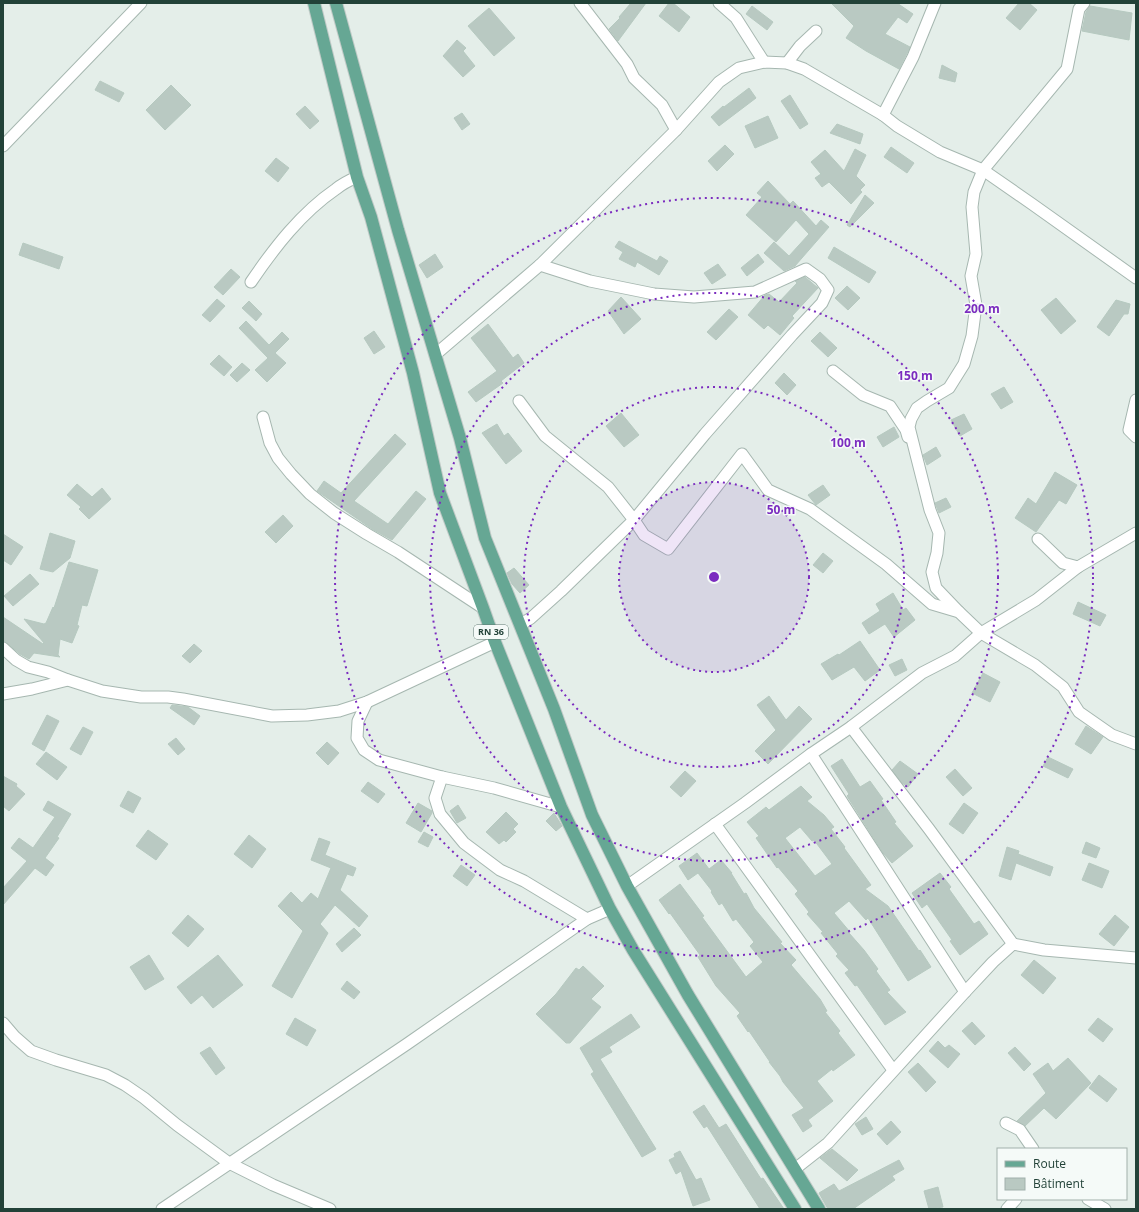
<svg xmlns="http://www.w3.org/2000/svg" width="1139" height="1212" font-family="'Open Sans',sans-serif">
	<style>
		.building { fill: #b9c9c2; stroke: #b6c9c0; fill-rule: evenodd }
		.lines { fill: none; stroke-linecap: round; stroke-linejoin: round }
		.street-casing { stroke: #a6b7b0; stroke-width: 13 }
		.primary-casing { stroke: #c1cac7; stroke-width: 14 }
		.street { stroke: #fff; stroke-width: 11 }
		.primary { stroke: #66a794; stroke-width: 12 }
		.ring { fill: none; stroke: #7b2cbf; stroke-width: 2; stroke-dasharray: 2 4 }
		.labels { text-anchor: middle; stroke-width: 3; stroke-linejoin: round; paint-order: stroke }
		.shield { fill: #f5faf8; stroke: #617972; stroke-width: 1 }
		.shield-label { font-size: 9px; font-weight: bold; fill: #224238 }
		.centre { fill: #7b2cbf; stroke: #f5faf8; stroke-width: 2 }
		.ring-label { font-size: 12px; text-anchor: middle; font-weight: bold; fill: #7b2cbf; stroke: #f5faf8; stroke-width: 3; stroke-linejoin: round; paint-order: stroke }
	</style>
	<rect width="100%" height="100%" fill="#e4eee9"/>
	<!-- building -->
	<g class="building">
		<path d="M631,3H646L618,41L609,29L620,18L619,17Z"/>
		<path d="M669,3H673L690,17L679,32L659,16Z"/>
		<path d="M831,3H897L913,14L907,23L898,17L885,34L910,47L899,69L866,51L846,38L854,26Z"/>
		<path d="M1019,3H1029L1037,10L1020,30L1006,18Z"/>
		<path d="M752,6L773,22L767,30L746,14Z"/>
		<path d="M1090,6L1132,13L1129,40L1082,31L1086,12Z"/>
		<path d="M489,8L515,38L494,56L468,26Z"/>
		<path d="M457,40L466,48L463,51L475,66L463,77L443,56Z"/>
		<path d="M942,65L957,73L955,82L939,78Z"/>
		<path d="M100,81L124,93L119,102L95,90Z"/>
		<path d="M171,85L191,105L165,130L146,110Z"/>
		<path d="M749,88L756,98L719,126L711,117L723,106L724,107Z"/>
		<path d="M790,95L808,124L800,129L781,101Z"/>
		<path d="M305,106L319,121L310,129L296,114Z"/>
		<path d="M462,113L470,124L462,130L454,118Z"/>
		<path d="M768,116L778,138L755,148L745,126Z"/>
		<path d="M837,124L863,134L860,144L830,133Z"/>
		<path d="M725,145L734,154L717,171L708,161Z"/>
		<path d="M891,147L914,163L907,173L884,157Z"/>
		<path d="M855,149L866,155L856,176L865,185L860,190L862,192L851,204L829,182L822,187L815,178L821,174L811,162L825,150L844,171Z"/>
		<path d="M276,158L289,168L278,182L265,171Z"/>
		<path d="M768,181L790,204L793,201L816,226L821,220L829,227L795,266L784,271L764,253L774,242L789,256L809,234L796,220L776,242L746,215L762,197L757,193Z"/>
		<path d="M865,195L874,203L850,227L847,225Z"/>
		<path d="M619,241L657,261L660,256L668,261L659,275L637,262L635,267L619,259L623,252L615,247Z"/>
		<path d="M23,243L63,257L59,269L19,255Z"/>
		<path d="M834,247L876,272L869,283L828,258Z"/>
		<path d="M435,254L443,267L427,278L419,265Z"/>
		<path d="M758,254L764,262L747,276L741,268Z"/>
		<path d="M718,264L726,275L712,284L704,273Z"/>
		<path d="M231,269L240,277L223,295L214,287Z"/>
		<path d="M805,277L818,288L792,316L794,318L780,335L768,325L764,329L748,315L765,295L769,294L779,302L797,283L795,281Z"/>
		<path d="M847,286L860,298L848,310L835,298Z"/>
		<path d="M621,297L641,319L624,334L608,311Z"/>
		<path d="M1056,298L1076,321L1061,334L1041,310Z"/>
		<path d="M217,299L225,306L210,322L202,315Z"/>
		<path d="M1116,300L1130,304L1128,314H1124L1109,336L1097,327Z"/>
		<path d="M249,301L262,314L256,321L242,308Z"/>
		<path d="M729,309L738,317L716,340L707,332Z"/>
		<path d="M246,321L269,345L282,332L289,339L275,353L286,363L267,382L255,370L268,358L239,328Z"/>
		<path d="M488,324L513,358L518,354L524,363L501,381L503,383L476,402L468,392L497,371L471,338Z"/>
		<path d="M374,331L385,347L374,354L364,338Z"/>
		<path d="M820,332L837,348L828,357L811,341Z"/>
		<path d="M219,355L232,367L224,376L210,364Z"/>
		<path d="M242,363L250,370L237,382L230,375Z"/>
		<path d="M784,373L796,385L787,395L775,383Z"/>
		<path d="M1004,387L1013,402L1001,409L991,394Z"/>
		<path d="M621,413L639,435L624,447L606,426Z"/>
		<path d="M964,414L972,429L960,436L951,420Z"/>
		<path d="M497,424L504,436L508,433L522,451L506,464L482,433Z"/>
		<path d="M894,427L899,437L883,447L877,437Z"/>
		<path d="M395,434L406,444L354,501L388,524L416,491L426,499L392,540L372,529L317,491L324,481L341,493Z"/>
		<path d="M936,447L941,456L927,465L923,455Z"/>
		<path d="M1055,472L1077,485L1066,504L1059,500L1036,532L1015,518L1028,498L1036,504Z"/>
		<path d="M77,484L92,497L102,488L111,499L89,519L79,509L81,507L67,495Z"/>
		<path d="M823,485L830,495L816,505L808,495Z"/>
		<path d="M946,498L951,507L939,513L935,503Z"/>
		<path d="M283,515L293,526L276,543L265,532Z"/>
		<path d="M50,533L75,541L70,558L53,572L40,569Z"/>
		<path d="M3,534L23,547L11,565L3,560Z"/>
		<path d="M823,553L833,561L823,573L813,565Z"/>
		<path d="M69,562L98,570L87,606L82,605L77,625L79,626L72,643L60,639L58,655L60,657L34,653L29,659L20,654L7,643L3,641V617L43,644L44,643L24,619L44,624L46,623L53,607L54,608Z"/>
		<path d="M514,568L529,585L520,593L512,584L507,573Z"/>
		<path d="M30,574L39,584L13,606L4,596Z"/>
		<path d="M893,593L903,610L906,608L915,620L894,637L885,624L869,634L862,623L880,611L876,604Z"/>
		<path d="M1078,602L1106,615L1100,626L1073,614Z"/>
		<path d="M860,641L880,670L865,681L854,667L832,680L821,664L838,654L839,655Z"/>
		<path d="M194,644L202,651L190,663L182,656Z"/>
		<path d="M902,659L907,670L895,676L889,665Z"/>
		<path d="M983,673L1000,682L990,702L972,693Z"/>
		<path d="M769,696L786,720L799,706L812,719L768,764L755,751L776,730L757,705Z"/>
		<path d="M172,705L188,707L200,716L194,725L170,708Z"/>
		<path d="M47,715L59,721L44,751L32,744Z"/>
		<path d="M1086,726L1103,737L1091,754L1075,744Z"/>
		<path d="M83,727L93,732L81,755L70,749Z"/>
		<path d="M176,738L185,749L178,755L168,744Z"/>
		<path d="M327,742L339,753L328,765L316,753Z"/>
		<path d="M46,752L67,767L57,780L36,764Z"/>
		<path d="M1048,757L1073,769L1068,778L1043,766Z"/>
		<path d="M842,759L860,787L870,781L883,799L881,800L896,822L894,823L913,846L892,863L883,853L847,796L849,794L831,766Z"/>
		<path d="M900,761L918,774L908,787L902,783L892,770Z"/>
		<path d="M955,769L972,788L963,796L946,777Z"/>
		<path d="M685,771L696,781L681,797L670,787Z"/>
		<path d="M3,776L17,784L16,786L25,794L9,811L3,806Z"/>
		<path d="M368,782L385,794L378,803L361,791Z"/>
		<path d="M801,786L812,797L807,801L824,815L834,827L831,829L845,847L844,848L871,885L865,889L888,906L919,951L920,950L931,967L908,981L868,918L866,920L849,901L834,913L850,932L849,933L864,950L878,969L876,971L890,990L887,992L906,1012L885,1025L857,985L855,986L845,973L849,970L836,956L838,954L821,933L823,932L807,914L809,912L795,894L798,891L778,867L777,868L756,838L759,836L747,822L766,807L769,810ZM800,827L812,841L814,840L832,864L815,876L785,838Z"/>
		<path d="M128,791L141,798L133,813L120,806Z"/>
		<path d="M48,801L71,814L57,837L59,838L45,858L54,865L46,876L35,868L3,905V888L27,861L11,848L19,838L33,848L55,817L43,810Z"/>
		<path d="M418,803L432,811V813L421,832L406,823Z"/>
		<path d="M964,803L978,813L963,834L949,824Z"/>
		<path d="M458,805L466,818L457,823L450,811Z"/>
		<path d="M506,812L518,824L513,829L516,832L506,842L504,840L499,844L486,832Z"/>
		<path d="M554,813L562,826L556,831L546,821Z"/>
		<path d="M148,830L168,844L156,860L136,846Z"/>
		<path d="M424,832L433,837L428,847L418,842Z"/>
		<path d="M249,835L266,849L252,868L234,854Z"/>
		<path d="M319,838L330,842L325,855L356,868L353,876L347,874L340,890L368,916L359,927L335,905L320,924L328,933L292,998L272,986L303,931L278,906L291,892L302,903L311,893L318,899L331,868L311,860Z"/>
		<path d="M1086,842L1100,848L1096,858L1082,853Z"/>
		<path d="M1007,847L1019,851L1018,854L1053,867L1050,876L1016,863L1011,880L999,876Z"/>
		<path d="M697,853L709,869L721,860L732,873H731L744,894L746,893L754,908L782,942L780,943L796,960L791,965L820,999L827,1011L825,1012L840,1031L838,1033L855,1055L833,1071L832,1069L817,1081L833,1101L808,1120L812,1126L803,1132L792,1115L804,1108L783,1082L780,1076L769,1062H770L749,1031L748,1032L737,1016L740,1013L716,986L698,957L700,955L670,913L669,914L659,900L680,884L704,916L702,917L746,977L763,962L750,946L754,942L736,919L733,921L722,903L719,905L711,892L712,891L698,873L688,880L679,866Z"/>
		<path d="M1089,863L1109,871L1102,888L1082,880Z"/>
		<path d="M461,865L475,875L467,886L453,876Z"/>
		<path d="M940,873L951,887L949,889L974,924L979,921L988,934L960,955L950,941L952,940L927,904L922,908L912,893Z"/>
		<path d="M188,915L204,929L188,947L172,933Z"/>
		<path d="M1115,915L1129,927L1114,946L1099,934Z"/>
		<path d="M354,928L361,935L342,952L336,944Z"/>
		<path d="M149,955L164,979L145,990L130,967Z"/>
		<path d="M218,955L243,985L213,1008L202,995L191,1004L177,987Z"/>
		<path d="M1034,960L1056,978L1043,994L1021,975Z"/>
		<path d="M583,966L604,986L591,999L601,1007L570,1043H566L536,1014L556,994L576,968L579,970Z"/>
		<path d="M347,981L360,992L354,999L341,989Z"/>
		<path d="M631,1014L640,1027L609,1047L612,1052L600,1059L656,1149L642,1157L591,1074L594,1072L580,1048Z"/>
		<path d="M295,1018L316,1030L307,1046L286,1034Z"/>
		<path d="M1098,1018L1113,1029L1103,1042L1088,1030Z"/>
		<path d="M972,1022L985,1036L975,1045L962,1031Z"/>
		<path d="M938,1041L945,1048L949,1045L960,1054L948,1068L929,1051Z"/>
		<path d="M210,1047L225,1068L216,1075L200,1053Z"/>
		<path d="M1015,1047L1031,1064L1024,1071L1008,1053Z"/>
		<path d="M1068,1058L1091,1083L1056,1119L1044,1108L1025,1126L1017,1121L1046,1093L1033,1074L1048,1063L1053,1071Z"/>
		<path d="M918,1063L936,1082L926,1092L908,1072Z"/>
		<path d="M1099,1075L1117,1089L1107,1102L1089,1088Z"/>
		<path d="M704,1105L719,1128L726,1124L761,1179L763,1178L784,1209H760L707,1126L704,1128L693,1112Z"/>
		<path d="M866,1117L873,1129L862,1135L855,1124Z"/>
		<path d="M891,1121L901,1132L887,1145L877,1134Z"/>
		<path d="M832,1149L858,1170L847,1181L820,1158Z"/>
		<path d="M680,1151L696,1180L701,1178L710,1200L693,1206L681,1171L676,1174L669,1160L675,1157L674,1154Z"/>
		<path d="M899,1160L904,1169L892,1176L895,1180L853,1209H828L819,1193L834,1184L839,1191Z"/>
		<path d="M938,1187L943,1207L929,1209L924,1191Z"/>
	</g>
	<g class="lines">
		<!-- street casing -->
		<g class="street-casing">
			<g id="street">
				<path d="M580,3L627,64L634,78L662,105L676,130"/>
				<path d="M719,3L736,18L764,62"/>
				<path d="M787,63L800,46L816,31"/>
				<path d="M883,115L913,57L935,3"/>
				<path d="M3,146L141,3"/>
				<path d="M251,282C274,248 301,213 336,189C342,184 350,180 357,177"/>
				<path d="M436,354L540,265L676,130L719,82L739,68L764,62L787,63L804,69L883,115L897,126L940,152L983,170L1032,204L1136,278"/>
				<path d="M833,371L863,395L890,406L906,430L908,437"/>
				<path d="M1136,400L1129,430L1136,437"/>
				<path d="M519,401L545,436L608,487L634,520L644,535L668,549L742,454L768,490L810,509L886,564L932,604L959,612L981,633L1035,665L1063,687L1079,712L1112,735L1136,744"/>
				<path d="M263,417L270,443L278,458L291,474L310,494L334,513L367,534L398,552L483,608"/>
				<path d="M1038,539L1063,563L1078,567"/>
				<path d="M959,612L936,588L932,572L937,553L939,533L930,510L909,427L911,419L917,408L927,401L949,388L964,364L972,336L976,305L971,276L976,254L972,207L974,192L983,170L1067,69L1079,9L1084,3"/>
				<path d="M520,625L531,618L561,591L634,520L705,434L792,335L822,303L828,290L820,279L806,269L755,292L694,297L654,294L590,281L540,265"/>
				<path d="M3,648L16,660L28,667L48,672L68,680"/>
				<path d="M3,694L32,689L68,680L102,691L141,697H168L183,699L272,716L307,715L339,711L367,702L495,642"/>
				<path d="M367,702L358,721L357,738L364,750L379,760L442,777L494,788L561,807"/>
				<path d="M851,727L929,829L1013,944L1044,950L1136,958"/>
				<path d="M811,754L965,992"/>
				<path d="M442,777L435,798L440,814L464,843L500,870L524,881L587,919"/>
				<path d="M715,824L893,1070"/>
				<path d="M627,886L745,803L811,754L851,727L922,673L955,656L981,633L1036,600L1078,567L1136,533"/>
				<path d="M3,1023L15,1037L31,1051L56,1060L106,1075L125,1085L144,1098L177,1125L229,1163L273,1185L330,1209"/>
				<path d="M1006,1123L1020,1130L1033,1149"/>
				<path d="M795,1169L828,1143L965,992L993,962L1013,944"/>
				<path d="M1088,1199L1105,1209"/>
				<path d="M162,1209L407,1044L587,919L610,909"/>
				<path d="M1007,1209L1016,1199"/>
			</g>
		</g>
		<!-- primary casing -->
		<g class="primary-casing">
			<g id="primary">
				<path d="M314,3L357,177L371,217L413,373L440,493L483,608L495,642L561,807L610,909L633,950L795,1209"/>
				<path d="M336,3L398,230L460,438L485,538L554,709L592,815L627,886L688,995L819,1209"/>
			</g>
		</g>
		<!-- street -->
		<use href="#street" class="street"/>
		<!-- primary -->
		<use href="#primary" class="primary"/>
	</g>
	<!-- distance rings -->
	<circle cx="714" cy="577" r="95" fill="#7b2cbf" fill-opacity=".12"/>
	<g class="ring">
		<circle cx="714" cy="577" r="95"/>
		<circle cx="714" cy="577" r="190"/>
		<circle cx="714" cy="577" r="284"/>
		<circle cx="714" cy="577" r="379"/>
	</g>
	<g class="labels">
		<!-- shield labels -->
		<rect class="shield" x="474" y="625" width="34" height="14" rx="3"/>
		<g class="shield-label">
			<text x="491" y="635">RN 36</text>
		</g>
	</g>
	<circle cx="714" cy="577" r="6" class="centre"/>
	<g class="ring-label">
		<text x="982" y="313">200 m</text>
		<text x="915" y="380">150 m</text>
		<text x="848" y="447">100 m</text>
		<text x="781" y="514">50 m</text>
	</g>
	<!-- border -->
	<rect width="1139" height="1212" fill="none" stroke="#224238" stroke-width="8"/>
	<!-- legend -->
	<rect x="997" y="1148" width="130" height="52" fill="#f5faf8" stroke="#a1b0ab"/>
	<rect x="1005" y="1161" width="20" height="6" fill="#66a794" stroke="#a1b0ab"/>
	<text x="1033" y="1168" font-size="12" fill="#224238">Route</text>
	<rect x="1005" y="1178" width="20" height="12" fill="#b9c9c2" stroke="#a1b0ab"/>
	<text x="1033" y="1188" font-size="12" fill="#224238">Bâtiment</text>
</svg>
